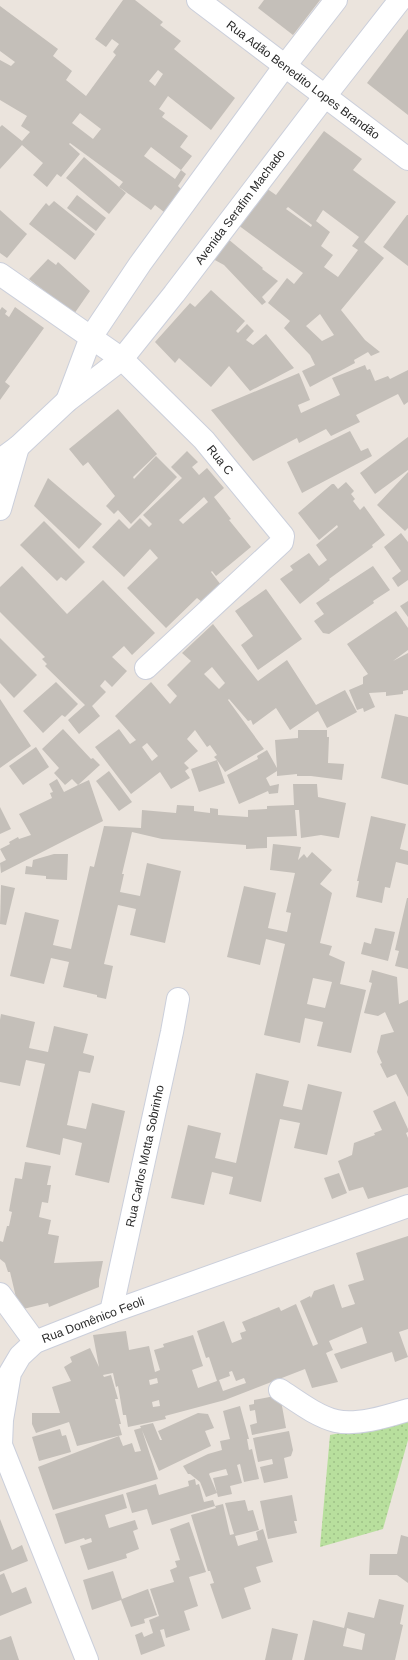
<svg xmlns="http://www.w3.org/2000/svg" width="408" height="1660" font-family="Arial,sans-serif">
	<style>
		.grass { fill: url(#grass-dots) }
		.building { fill: #c4bfb9; fill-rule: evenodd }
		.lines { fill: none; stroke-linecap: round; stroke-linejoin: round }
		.minor-casing { stroke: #cbcfdb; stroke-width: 24 }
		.minor { stroke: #fff; stroke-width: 22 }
		.labels { text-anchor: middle; stroke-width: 3.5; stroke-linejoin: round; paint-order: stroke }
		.street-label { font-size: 12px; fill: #2a2a2a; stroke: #fff }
	</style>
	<defs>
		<pattern id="grass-dots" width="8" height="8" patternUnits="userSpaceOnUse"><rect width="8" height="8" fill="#b8df9d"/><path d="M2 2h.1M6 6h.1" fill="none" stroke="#9ec087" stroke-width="1.8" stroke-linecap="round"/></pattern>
	</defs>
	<rect width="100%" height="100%" fill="#ebe4dd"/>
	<!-- grass -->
	<path class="grass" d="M408,1420V1440L383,1529L320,1547L330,1435Z"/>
	<!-- building -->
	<g class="building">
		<path d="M123,0H135L163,22L160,25L181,41L174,49L235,98L211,130L168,96L159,109L165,113L162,117L188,136L180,147L192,156L181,170L151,147L144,156L175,179L181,170L186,174L178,186L181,189L164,212L155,205L151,210L119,187L123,182L70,143L69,144L80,154L61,177L57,174L47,187L33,175L43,163L22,145L0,169V127L2,125L22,141L30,132L21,126L27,116L0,100V60L11,66L15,62L0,51V6L58,49L53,56L72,71L66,80L86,96L116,55L113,52L119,44L112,39L106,47L95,39ZM158,70L163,74L155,86L149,81ZM80,113L101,129L93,139L72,123Z"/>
		<path d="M264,0H320L293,35L258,8Z"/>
		<path d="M408,29V115L367,83Z"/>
		<path d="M324,131L362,159L353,170L396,202L364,242L384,258L341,310L365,340L380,352L371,356L368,352L354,360L355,363L310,387L302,371L315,365L310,355L284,328L290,321L268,303L287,278L294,284L303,273L238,225L266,188L276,195ZM288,207L312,225L311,227L286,209ZM323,210L359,237L352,246L358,250L338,277L324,267L333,255L321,246L330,232L316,221ZM320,314L334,335L322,341L306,326Z"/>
		<path d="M84,157L126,193L109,214L66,178Z"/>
		<path d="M77,195L106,218L96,231L67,208Z"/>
		<path d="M54,201L95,234L75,260L29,224L46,203L49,206Z"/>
		<path d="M0,210L27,234L7,258L0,253Z"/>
		<path d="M407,215H408V266L383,247Z"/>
		<path d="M228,239L263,268L262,269L278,281L262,297L266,302L262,305L224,265L213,259Z"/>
		<path d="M48,259L56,265L58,262L90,291L74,314L29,279Z"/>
		<path d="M211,290L245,321L236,331L238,333L247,324L254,331L246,340L253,345L266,334L294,368L250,391L229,366L211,387L179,358L175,363L155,342L190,303L195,307Z"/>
		<path d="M2,307L7,311L5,314L9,317L15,307L44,328L5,382L10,386L0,400V310Z"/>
		<path d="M365,365L367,370L370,369L375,381L388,376L390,379L408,370V402L404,405L398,394L356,415L360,422L331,436L326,429L299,443L297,438L253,461L211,410L299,373L310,400L298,405L301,413L340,395L332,378Z"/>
		<path d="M118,409L157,454L133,477L134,479L156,456L177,477L131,524L118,510L114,514L106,506L115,496L88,462L83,466L69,449Z"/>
		<path d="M350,431L361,451L368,448L372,456L302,493L287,462Z"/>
		<path d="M408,437V470L375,494L360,473Z"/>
		<path d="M187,451L198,462L192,467L199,475L207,468L224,488L214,497L231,519L229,520L251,547L216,576L212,571L211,572L221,585L202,602L197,598L166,628L127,588L158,558L150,549L124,577L92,547L119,519L129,529L140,518L149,527L152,524L143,515L182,478L171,467ZM204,497L208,502L183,524L179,520Z"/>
		<path d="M408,472V528L405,531L377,505Z"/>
		<path d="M48,478L102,524L79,549L34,506Z"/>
		<path d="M346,482L354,491L351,494L355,499L353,501L360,510L364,506L385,535L372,545L373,547L329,579L330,580L300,604L280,579L293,570L290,566L309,553L319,566L327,560L316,545L338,527L337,525L319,540L298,513L332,484H334L338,489Z"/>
		<path d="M44,521L85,562L66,581L61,577L57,581L20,545Z"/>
		<path d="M401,533L408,542V580L398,587L392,578L401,571L384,547Z"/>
		<path d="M22,566L67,614L103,580L155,633L132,655L124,646L112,657L127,671L112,687L105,680L100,686L106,692L92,706L100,716L79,734L68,720L85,705L45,666L47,664L42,659L45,657L0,612V587Z"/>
		<path d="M373,566L390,590L373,601L374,603L329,634L323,633L314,621L324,614L316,603Z"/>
		<path d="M266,589L302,639L258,670L241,645L253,636L235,611Z"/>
		<path d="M408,601V617L400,606Z"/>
		<path d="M396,611L408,628V650L393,661L408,653V690L403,691V694L386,696V692L369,693L375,707L364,712L363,708L357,710L349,690L363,684V677L368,674L347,644Z"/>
		<path d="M213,624L258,681L287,660L316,705L345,690L357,712L327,728L318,711L290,730L276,708L253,725L251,720L248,721L229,699L228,700L264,749L225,772L217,760L225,783L199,792L191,769L217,760L214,757L217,755L210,745L207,747L195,730L187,739L198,751L184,763L189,768L185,771L190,778L171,789L160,772L131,794L95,747L119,729L130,744L136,740L115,716L151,682L170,704L177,696L167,685L191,661L182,653ZM212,667L225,683L219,689L204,674ZM147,743L158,756L152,761L142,747Z"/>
		<path d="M0,638L37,675L14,698L0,683Z"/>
		<path d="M56,682L78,704L65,717L62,715L43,733L23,711Z"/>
		<path d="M0,699L31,746L0,768Z"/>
		<path d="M395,714L408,717V785L381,778Z"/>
		<path d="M63,729L91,759L93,758L100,765L78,785L89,780L103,821L1,873L0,863L6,860L0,849L10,844L9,842L18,837L19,839L31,835L19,814L52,798L50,793L53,792L49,784L57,779L64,792L78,785L72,779L65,785L54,773L59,768L42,749Z"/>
		<path d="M298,730H327V737H329L328,763L344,764L342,780L311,776H297V774L277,776V771L266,778L270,786L279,784L278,793L269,794L268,791L239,804L227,775L258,759L257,756L267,750L277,768L275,740L298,738Z"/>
		<path d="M36,747L49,767L23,785L9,766Z"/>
		<path d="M109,771L132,802L119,811L96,781Z"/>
		<path d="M293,784H317L318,797L346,803L339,838L321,835L301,838L299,810H295L297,836L267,837V848L246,849V845L162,839L132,832L122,874H124L120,892L140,896L147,863L181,871L165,943L130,935L136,909L118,905L104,964L113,966L106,999L97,997V995L63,987L69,962L51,958L44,984L10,976L25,912L59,920L53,945L71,949L90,866L94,867L104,826L141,828L142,810L176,813L177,805L194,806V811L210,813V808L218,809V815L248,817V810L267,809V806L294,805Z"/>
		<path d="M0,807L11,829L0,834Z"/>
		<path d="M371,816L406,824L400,849L408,851V865L396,862L390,888L385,887L382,903L356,897L359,881H357Z"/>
		<path d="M273,844L301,847L298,860L304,854L307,858L312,852L332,870L320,884L332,893L320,943L332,946L329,955L345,962L340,984L366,990L351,1053L317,1046L323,1022L305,1018L300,1043L264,1035L285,944L266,939L260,965L227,957L244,886L276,893L268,928L287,932L291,913L286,912L295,873L270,870ZM313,978L332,982L325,1008L307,1004Z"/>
		<path d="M54,854H68L67,880L46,879V876L25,874L26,866L32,867L33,860Z"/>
		<path d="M1,885L15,888L6,925L0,924Z"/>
		<path d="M407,898H408V969L395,966L399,951L395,950Z"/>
		<path d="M375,928L395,932L388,961L361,954L364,942L371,944Z"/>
		<path d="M372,970L397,977L399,1004L408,1000V1097L396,1074L387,1078L380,1064L382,1063L377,1052L381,1035L394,1032L385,1012L378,1016L364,1013L372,983L369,982Z"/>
		<path d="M1,1014L35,1022L29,1048L48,1052L54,1026L88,1034L83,1053L94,1056V1058L90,1073L79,1071L67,1125L86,1129L92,1103L125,1111L109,1183L75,1175L82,1143L63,1138L60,1155L26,1147L45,1064L26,1060L20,1086L0,1082V1020Z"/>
		<path d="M256,1073L289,1081L283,1106L302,1110L308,1084L342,1092L327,1155L294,1148L300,1123L280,1119L261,1202L229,1194L233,1177L212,1172L204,1205L171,1198L188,1125L221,1133L215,1158L236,1163Z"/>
		<path d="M395,1101L408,1129V1132L406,1133L408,1138V1187L368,1199L363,1187L349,1191L338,1161L352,1155L354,1143L375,1135L374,1133L382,1130L373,1111Z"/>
		<path d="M25,1162L51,1166L47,1185H51L48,1203L42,1202L39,1217L51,1220L48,1234L59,1236L54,1263L103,1261L99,1280V1287L49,1307L48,1303L19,1310L10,1272H8L5,1263L0,1259V1241L3,1242L7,1226H9L12,1212L9,1211L15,1178L22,1179Z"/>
		<path d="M339,1173L347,1193L332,1199L324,1178Z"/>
		<path d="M408,1236V1329L399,1332L408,1357L395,1362L392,1352L341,1369L334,1354L367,1343L362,1327L329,1341L333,1350L326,1353L338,1382L312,1388L305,1369L225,1400L165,1416L166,1419L128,1427L126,1415H123L118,1386L116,1387L113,1373L103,1375L104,1377L111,1375L118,1399H115L121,1424H119L122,1435L77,1446L69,1422L36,1433L32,1424V1413H60L52,1387L71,1381L64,1367L72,1362L70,1357L90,1348L99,1367L93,1335L126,1331L129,1350L149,1346L155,1372L160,1370L154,1350L164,1347L163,1344L193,1335L203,1366L192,1370L198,1388L217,1381L209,1357L206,1358L197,1331L224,1321L232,1343L242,1339L240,1333L246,1331L242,1322L279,1307L281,1311L296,1304L313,1346L318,1344L300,1301L310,1296L311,1298L314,1291L334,1284L342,1308L355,1304L348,1285L364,1280L356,1253ZM232,1371L236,1381L244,1378L246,1383L223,1391L219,1380L230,1376L229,1372ZM157,1378L158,1383L150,1385L149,1380ZM159,1400L160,1406L153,1407L152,1402Z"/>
		<path d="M280,1395L286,1428L252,1435L250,1425L257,1423L255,1410L250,1411L249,1405L254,1404V1400Z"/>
		<path d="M240,1406L249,1439H247L249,1450L252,1449L259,1479L244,1482L240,1464L237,1465L242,1483L230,1486L232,1494L218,1497L217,1493L213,1478L228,1475L226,1469L210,1473L209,1474L217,1493L206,1497L200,1482L190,1474H188L183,1466L208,1454L222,1450L220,1441L230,1439L223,1411Z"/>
		<path d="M198,1413L208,1414L214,1428L205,1431L211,1446L159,1471L142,1430L158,1479L53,1510L38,1467L119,1436L123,1446L132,1443L135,1452L141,1451L134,1430L141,1428L140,1426L153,1423L160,1440H162L158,1431Z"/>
		<path d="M60,1429L62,1436L66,1435L71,1452L39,1461L32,1437Z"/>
		<path d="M289,1431L293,1450L291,1456L284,1458L288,1478L264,1483L260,1467L273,1464L272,1459L258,1462L253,1438Z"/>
		<path d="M195,1479L196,1485L199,1484L204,1502L213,1500L215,1506L152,1525L147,1509L132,1513L126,1493L156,1484L159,1495L189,1486L188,1481Z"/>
		<path d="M123,1494L127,1508L105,1515L109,1528L135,1520L138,1529L133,1531L139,1549L126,1554L127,1558L88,1570L80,1546L92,1542L91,1538L85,1540L84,1538L65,1544L55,1514Z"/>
		<path d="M292,1495L297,1521H294L297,1533L268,1539L260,1501Z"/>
		<path d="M245,1500L248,1511L253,1510L259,1530L235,1536L238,1546L258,1540L256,1532L263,1529L273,1562L256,1567L261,1582L244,1588L251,1609L222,1619L210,1584L214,1583L210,1571H208L191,1515L216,1508L215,1506L223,1504L230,1535L234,1534L225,1503Z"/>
		<path d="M0,1519L12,1550L22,1545L28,1561L0,1572Z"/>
		<path d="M189,1522L206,1572L189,1577L198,1606L184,1611L190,1630L166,1638L164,1629L160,1630L165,1646L141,1655L135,1635L142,1632L144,1637L153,1633L149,1620L159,1616L150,1589L174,1582L170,1570L177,1567L175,1561L180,1560L170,1529Z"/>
		<path d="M401,1535L408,1537V1583L397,1575H369L370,1554H397Z"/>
		<path d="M113,1571L122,1599L148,1589L157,1615L144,1619L145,1623L131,1627L121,1600L92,1610L83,1580Z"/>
		<path d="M4,1573L12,1593L26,1587L32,1603L0,1616V1575Z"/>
		<path d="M379,1599L404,1605L400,1624L403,1625L395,1660H304L313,1620L344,1628L348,1612L374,1618ZM347,1628L365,1634L362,1650L343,1646Z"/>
		<path d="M272,1628L298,1634L292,1660H265Z"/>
		<path d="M11,1636L19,1660H0V1640Z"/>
	</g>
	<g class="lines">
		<!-- minor casing -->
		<g class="minor-casing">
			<g id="minor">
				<path d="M198,0L408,159"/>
				<path d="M0,274L122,359L204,440L283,536L282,542L146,668"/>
				<path d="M67,401L91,337L140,264L284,67L336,0"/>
				<path d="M0,460L18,447L67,401L122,359L174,294L325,96L400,0"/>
				<path d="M0,509L18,447"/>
				<path d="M0,1294L35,1342"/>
				<path d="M111,1312L172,1032L178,999"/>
				<path d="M280,1390C297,1401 316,1416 336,1421C357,1426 388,1416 408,1410"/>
				<path d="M87,1660L1,1445L2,1420L10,1373L20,1356L35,1342L111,1312L408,1206"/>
			</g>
		</g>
		<!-- minor -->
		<use href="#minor" class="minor"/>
	</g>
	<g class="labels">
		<!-- street labels -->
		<g class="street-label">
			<text transform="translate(303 80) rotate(37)" y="4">Rua Adão Benedito Lopes Brandão</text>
			<text transform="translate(240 207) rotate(-53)" y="4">Avenida Serafim Machado</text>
			<text transform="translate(220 460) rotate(51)" y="4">Rua C</text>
			<text transform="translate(145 1156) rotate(-78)" y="4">Rua Carlos Motta Sobrinho</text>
			<text transform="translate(93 1320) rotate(-21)" y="4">Rua Domênico Feoli</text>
		</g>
	</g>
</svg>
